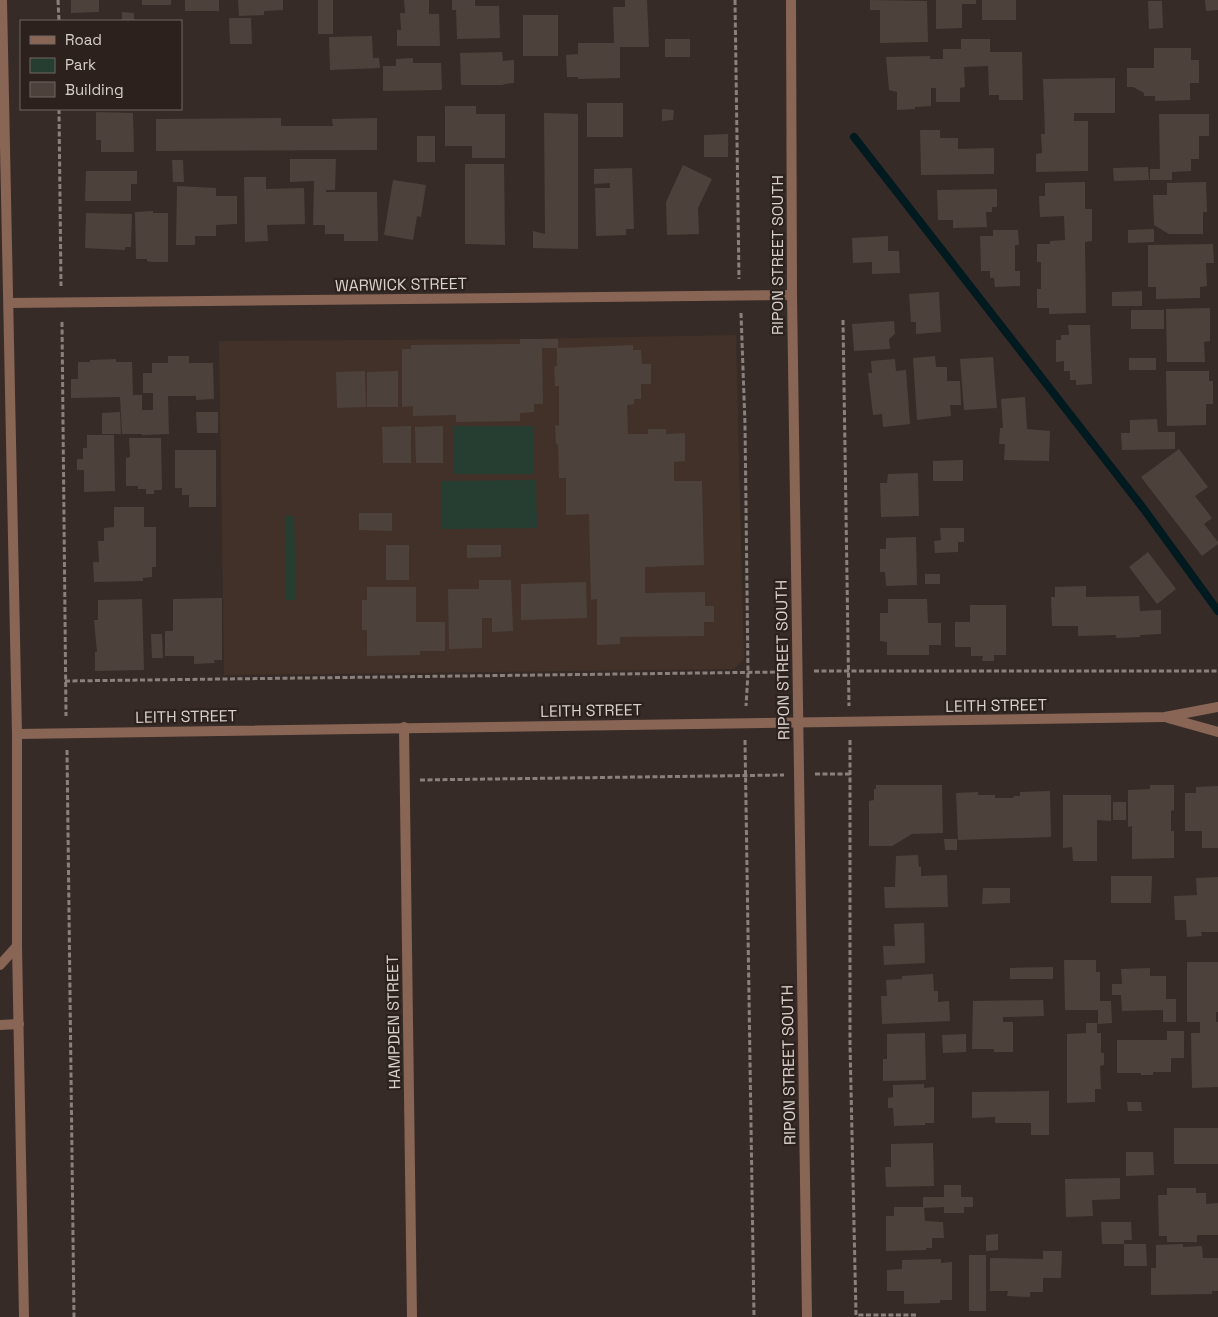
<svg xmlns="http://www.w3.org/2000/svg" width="1218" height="1317" font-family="'Space Grotesk',sans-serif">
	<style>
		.education { fill: #423128 }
		.green { fill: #253e31 }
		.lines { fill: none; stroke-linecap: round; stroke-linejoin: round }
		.stream { stroke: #011a20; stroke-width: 8 }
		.building { fill: #4d423b }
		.path { stroke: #8a807c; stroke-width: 3; stroke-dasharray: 5 2.5; stroke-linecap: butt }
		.service { stroke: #896556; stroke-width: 10 }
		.minor { stroke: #896556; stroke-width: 10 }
		.tertiary { stroke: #896556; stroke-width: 10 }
		.labels { text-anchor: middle; stroke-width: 4.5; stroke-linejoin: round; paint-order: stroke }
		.street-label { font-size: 16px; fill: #d8d0cd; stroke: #2c211c }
	</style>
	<rect width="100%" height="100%" fill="#362b26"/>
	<!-- education -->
	<path class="education" d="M736,335L744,659L734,669L224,675L219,341L520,339Z"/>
	<!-- green -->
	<g class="green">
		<rect x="453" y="426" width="81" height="48"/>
		<path d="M533,480H536L537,528L441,529V481Z"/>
		<path d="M285,516H294L296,600H286Z"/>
	</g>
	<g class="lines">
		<!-- stream -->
		<path class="stream" d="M854,137L1143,508L1218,611"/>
	</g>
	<!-- building -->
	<g class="building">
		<path d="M71,0H99V12L71,13Z"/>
		<rect x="142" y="0" width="29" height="5"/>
		<rect x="185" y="0" width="34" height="11"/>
		<path d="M238,0H283V10L264,11V15L239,16Z"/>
		<rect x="318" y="0" width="15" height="34"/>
		<path d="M404,0H429V14H439L440,46H397V30H401L400,13H405Z"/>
		<path d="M452,0H475V6H499L500,38L457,39L456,10H452Z"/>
		<path d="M625,0H647L649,47H620V78L578,79V77H567L566,55L578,54V43H614L613,7H625Z"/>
		<path d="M870,0L927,1L928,42L880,43V10H870Z"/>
		<path d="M936,0H976V4H962V28L936,29Z"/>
		<rect x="982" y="0" width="34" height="20"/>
		<path d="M1205,0H1218V10L1206,11Z"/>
		<path d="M1148,1H1162L1163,28L1149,29Z"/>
		<path d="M122,12L134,13V21H122Z"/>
		<rect x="523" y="15" width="35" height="41"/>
		<path d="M229,18H251L252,44H230Z"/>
		<path d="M372,36L373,58H379L380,68L330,70L329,37Z"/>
		<rect x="665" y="39" width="25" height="18"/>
		<path d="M961,39H990V52H1022L1023,100H999V95H989L988,66L964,67L965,87L960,88V102H936V88H931V106L915,107V109L897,110V92L889,90L886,57L930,56V59H943V49H961Z"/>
		<path d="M1154,48H1191V60H1199V83H1190V100L1155,101V96H1144V93L1133,87H1127V68H1154Z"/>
		<path d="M502,52L503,61L514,60V83L504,84L503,85H461L460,53Z"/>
		<path d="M413,58V63H441L442,90L383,91V66H396V59Z"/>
		<path d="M1115,78V113H1074V121H1088V171L1036,172V154L1042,153L1041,134H1045L1043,79Z"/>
		<rect x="587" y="103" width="36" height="34"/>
		<path d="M445,106H476V114H505V158H472V146H445Z"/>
		<path d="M662,109L674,110L673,120L662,121Z"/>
		<path d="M96,112L133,113L134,152H101V140H96Z"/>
		<path d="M544,113L578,114V249L533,248V231L545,234Z"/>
		<path d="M1159,114H1209V136H1199V159H1191V171L1172,172V180H1150V169H1160Z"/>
		<path d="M281,118V126H333L332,119L377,118V150L156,151V119Z"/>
		<path d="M920,130H940V138H958V149L994,148V174L921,175Z"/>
		<path d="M728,134V157H704V135Z"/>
		<rect x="417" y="136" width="18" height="26"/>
		<path d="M290,159H336L335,190H326V192H377L378,241H344V234H325V225H313L314,181L290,182Z"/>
		<path d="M172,160H183L184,182H173Z"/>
		<path d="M465,164H504L505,245L465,244Z"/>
		<path d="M683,165L712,179L698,208L699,234L667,235L666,202Z"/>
		<path d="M1148,167L1149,180L1114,181L1113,168Z"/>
		<path d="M632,168L634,229H626V235L596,236L595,188H610V183L594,184V169Z"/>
		<path d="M86,171H137V184H131V201H85Z"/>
		<path d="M244,177H266V189L304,188L305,224L267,225L268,241L245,242Z"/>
		<path d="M393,180L426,185L421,217L417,216L413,240L384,235Z"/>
		<path d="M1085,182V209H1092V241L1085,242L1086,313L1049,314V308H1037V289H1041V262H1037V244H1050V241L1065,240L1064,216L1040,217L1039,196H1045V183Z"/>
		<path d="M1206,182L1207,212H1203V234H1169L1154,225L1153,195H1167V183Z"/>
		<path d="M177,186L216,188V196H237V224L216,225V236H195V245H176Z"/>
		<path d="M997,189V207H992V212H986L987,227L953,228V220H938L937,190Z"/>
		<path d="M153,211V213H168V262H151L147,261V259H136L135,212Z"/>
		<path d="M86,213L132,214L131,247H125V250L85,248Z"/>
		<path d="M1154,229V242L1128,243V230Z"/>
		<path d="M993,230H1018L1019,245H1015V271H1020V286L995,287L994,278H990V271H981L980,236H993Z"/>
		<path d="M888,236V251H899L900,273L872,274V262L853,263L852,238Z"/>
		<path d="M1213,244L1214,263H1206L1207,286L1200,287V298L1156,299V287H1148V245Z"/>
		<path d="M1142,291V306H1112V292Z"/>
		<path d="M939,292L941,332L916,334V322H911L909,294Z"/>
		<path d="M1210,308V341L1204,342L1205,362H1167L1166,309Z"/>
		<rect x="1131" y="310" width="33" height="19"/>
		<path d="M894,321L895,334L889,339L890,349L854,351L852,324Z"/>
		<path d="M1068,325H1090L1092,384L1076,385V380H1070V371H1064V361L1056,362V340H1061V335H1069Z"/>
		<path d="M520,339H558V348L633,345V350H641L642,364H651V384H641V399H634V404L627,405L628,434H648V429H666V434L685,433V461L674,462V481H702L704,565L645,567V593L705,592V606H714V622H704V636L620,637V644L597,645V599L591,600L589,514L566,515V478H559L558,444L556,445L555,425L559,426V386H555L554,367L557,366V348H542L543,404H534V412L520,413V421L456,422V415L413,416V406L402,407V349H411V345L520,344Z"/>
		<path d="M168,356H189V363H213L214,399L196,400V396H168L169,434L142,435V410H153V393H143V373H152V363H168Z"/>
		<path d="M935,356L936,367H947V381H960L961,405H950L951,416L917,420L913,358Z"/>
		<path d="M993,357L997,408L964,410L960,359Z"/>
		<rect x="1129" y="358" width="27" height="12"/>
		<path d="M116,359V362H132L133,395H142V434H122L120,397L71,398V379H78V362H90V360Z"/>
		<path d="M895,359L896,371L906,370L910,424L883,427L882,414L873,415L868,373H872L871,361Z"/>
		<path d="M365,371L366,407L337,408L336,372Z"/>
		<path d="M398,371V407H367V372Z"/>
		<path d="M1166,371H1209V381H1213V404H1206V425L1167,426Z"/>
		<path d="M1025,397L1027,429L1050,431L1049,461L1004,460L1005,444H999L1000,428H1003L1001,399Z"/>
		<path d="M120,412L121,434H102V413Z"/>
		<path d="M196,412H218V433H197Z"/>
		<path d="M1157,419L1158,432H1175V449L1122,450L1121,433H1130V420Z"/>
		<path d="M411,426V463H383L382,427Z"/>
		<path d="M443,426V463H416L415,427Z"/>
		<path d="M87,435H114L115,491L84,492V470H77V459H83V448H87Z"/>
		<path d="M129,438H161L162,490H154V494H146V489H138V486H126V458L130,457Z"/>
		<path d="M1179,449L1208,487L1195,496L1212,518L1204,524L1218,542V544L1202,556L1141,477Z"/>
		<path d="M175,450H216V507H189V495H182V488H175Z"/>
		<path d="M963,460V481H933V461Z"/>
		<path d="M918,473L919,516L881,517L880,483H887L888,474Z"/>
		<path d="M114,507H144V527H156V567H152V577L143,578V581L94,582L93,562H99L98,541H104V528L114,527Z"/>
		<path d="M359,513H392V531L359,530Z"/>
		<path d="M940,528H964V542H958V552L935,553L934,541L941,540Z"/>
		<path d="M916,537L917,585L886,586L885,572H880V549H886V538Z"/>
		<rect x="386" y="545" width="23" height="35"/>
		<path d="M467,545H501V557L467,558Z"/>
		<path d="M1148,552L1176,589L1157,604L1129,567Z"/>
		<rect x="925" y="574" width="15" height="10"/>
		<path d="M479,580H511L513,631L492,632V618H482V648L449,649L448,589H479Z"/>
		<path d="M586,582L587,618L521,620V584Z"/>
		<path d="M1086,586V597L1139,596L1140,611L1161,610V634L1140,635V637L1116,638V635L1078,636V626H1052L1051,597H1055V587Z"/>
		<path d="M367,587H416V622H445V651H420V655L367,656V630H362V600H367Z"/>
		<path d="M222,598V660H214L215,663L194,664V656H165V631H173V599Z"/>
		<path d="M142,599L144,670L95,671V652H97L94,620H98V600Z"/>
		<path d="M888,599H927L928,623H941V645H929V655H887V642L880,641V613H888Z"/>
		<path d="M970,605H1006V655H994V661H982L983,656H971V647H955V622H970Z"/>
		<path d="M151,634H162L163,658H152Z"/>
		<path d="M876,785H942L943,833L912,834L892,846H869V801L874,800V789H876Z"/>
		<path d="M1150,785H1174V810L1171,811V831H1174V858L1132,859V826L1128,827V790L1150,789Z"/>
		<path d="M1218,786V848H1202V831H1185V793H1196V787Z"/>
		<path d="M1050,791L1051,837L958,840L956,793L978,792V795H995V798H1013L1014,796H1020V792Z"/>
		<path d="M1063,795H1111V821L1097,820V861H1073L1072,847L1063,848Z"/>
		<rect x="1113" y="802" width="13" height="18"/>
		<path d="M944,839H957V850H945Z"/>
		<path d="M918,855L919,867H921V876L947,875L948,907L885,908L884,887H895L896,856Z"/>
		<path d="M1111,876H1152L1151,903H1111Z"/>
		<path d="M1218,877V932H1201L1202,936L1187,937L1186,920H1175L1174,896L1197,895L1196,878Z"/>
		<path d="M983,888H1010V903L982,904Z"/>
		<path d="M924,923L925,963L884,965L883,946H895L894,924Z"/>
		<path d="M1064,960H1096V972H1100V1001H1111L1112,1023L1098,1024V1010H1065Z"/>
		<path d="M1187,962H1218V1012H1216V1022H1218V1087L1192,1088L1191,1033H1200V1022H1187Z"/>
		<path d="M1053,967V979H1010V968Z"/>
		<path d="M1150,968V976H1166V999H1176V1022H1163V1010L1122,1011L1121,995H1112V984H1122L1121,969Z"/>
		<path d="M933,974L934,991H938V1002L949,1001L950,1021L882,1024L881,996H887L886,980L902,979V976Z"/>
		<path d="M1043,1000L1044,1016L1003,1017V1022H1013V1052H994V1049H972L973,1001Z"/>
		<path d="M1086,1023H1097V1033H1101V1053H1104V1065L1100,1066L1101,1089H1095V1102L1067,1103V1034L1086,1033Z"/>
		<path d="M1167,1031H1184V1058H1171V1072H1153V1075H1141V1073H1117V1040H1167Z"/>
		<path d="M925,1033L926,1080L883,1081V1059H887V1034Z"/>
		<path d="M966,1034V1052L943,1053L942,1035Z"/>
		<path d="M924,1084V1088L934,1087V1123H925V1125L894,1126L893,1108H888V1098L893,1097V1085Z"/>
		<path d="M1049,1091V1135H1031V1123H995V1117L972,1118V1092Z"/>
		<path d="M1127,1102H1141L1142,1111H1128Z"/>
		<rect x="1174" y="1128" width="44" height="36"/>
		<path d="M933,1143L934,1186L886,1187L885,1167H891V1144Z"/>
		<path d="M1126,1152H1153L1154,1175L1126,1176Z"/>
		<path d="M1120,1178V1199L1092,1200L1093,1216L1066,1217L1065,1179Z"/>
		<path d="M944,1185H961V1197H973V1207H964V1213H944V1207L924,1208L925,1221L943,1222L944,1238H932V1248H926V1250L886,1251V1216H894V1207H923V1197H944Z"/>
		<path d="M1167,1188H1196V1193H1206V1204L1218,1203V1235H1197V1242H1167V1236H1159L1158,1195H1167Z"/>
		<path d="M1101,1222H1131L1132,1240H1124V1244H1102Z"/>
		<path d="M998,1234V1250L986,1251V1235Z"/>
		<path d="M1124,1244H1146L1147,1266H1124Z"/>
		<path d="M1183,1244V1247L1202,1246L1203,1258H1218V1291H1212V1294L1151,1295V1268H1156V1245Z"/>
		<path d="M1043,1251H1062L1061,1278H1043V1292H1030V1297L1007,1296L1008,1291H990V1258L1043,1259Z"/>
		<rect x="969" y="1255" width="17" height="56"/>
		<path d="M941,1259V1263L952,1262V1300H940V1303L904,1304V1291H887V1270L902,1269V1260Z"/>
	</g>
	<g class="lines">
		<!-- path -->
		<g class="path">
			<path d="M58,0L59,21"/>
			<path d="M735,0L739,279"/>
			<path d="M59,109L61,286"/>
			<path d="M741,313L745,424L748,673L746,706"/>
			<path d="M843,320L849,706"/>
			<path d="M62,322L66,716"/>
			<path d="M814,671H1218"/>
			<path d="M65,681L780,672"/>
			<path d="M745,740L754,1317"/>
			<path d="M850,740V1044L856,1315H918"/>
			<path d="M67,750L74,1317"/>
			<path d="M815,774H851"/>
			<path d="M420,780L784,775"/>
		</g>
		<!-- service -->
		<g class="service">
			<path d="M0,965L17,946"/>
			<path d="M0,1025L19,1024"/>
		</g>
		<!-- minor -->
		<g class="minor">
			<path d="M791,0L792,295L807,1317"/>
			<path d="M9,303L792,295"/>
			<path d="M1168,718L1218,732"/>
			<path d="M404,727L412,1317"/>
			<path d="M17,734C399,727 782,724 1165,717L1218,707"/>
		</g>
		<!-- tertiary -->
		<path class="tertiary" d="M2,0L17,734V946L24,1317"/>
	</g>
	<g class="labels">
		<!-- street labels -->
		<g class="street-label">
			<text transform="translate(777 255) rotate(-90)" y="6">RIPON STREET SOUTH</text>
			<text transform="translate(401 284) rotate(-1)" y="6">WARWICK STREET</text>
			<text transform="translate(782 660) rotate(-91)" y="6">RIPON STREET SOUTH</text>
			<text transform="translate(996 705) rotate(-1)" y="6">LEITH STREET</text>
			<text transform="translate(591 710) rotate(-1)" y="6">LEITH STREET</text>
			<text transform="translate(186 716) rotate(-1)" y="6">LEITH STREET</text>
			<text transform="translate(393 1022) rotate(-91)" y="6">HAMPDEN STREET</text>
			<text transform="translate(788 1065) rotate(-91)" y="6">RIPON STREET SOUTH</text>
		</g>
	</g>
	<!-- legend -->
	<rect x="20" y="20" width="162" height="90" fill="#2c211c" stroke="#716763"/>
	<rect x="30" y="36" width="25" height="8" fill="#896556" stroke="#716763"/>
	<text x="65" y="45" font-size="15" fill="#d8d0cd">Road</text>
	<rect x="30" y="58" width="25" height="15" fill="#253e31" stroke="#716763"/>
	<text x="65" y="70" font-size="15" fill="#d8d0cd">Park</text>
	<rect x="30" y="82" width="25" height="15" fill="#4d423b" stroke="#716763"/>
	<text x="65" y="95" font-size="15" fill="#d8d0cd">Building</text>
</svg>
